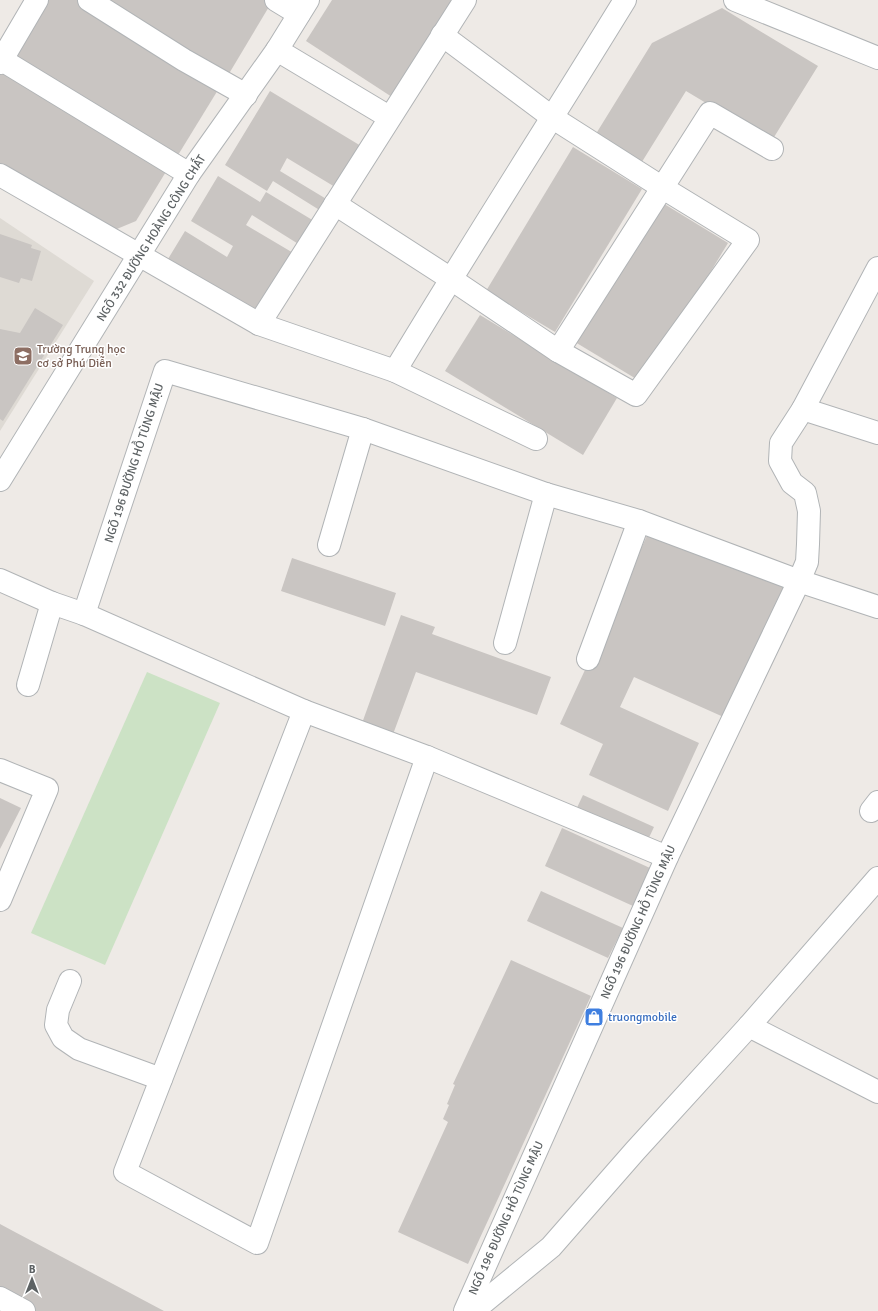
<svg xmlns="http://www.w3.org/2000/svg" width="878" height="1311" font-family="Signika,sans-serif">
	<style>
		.education { fill: #dedad4 }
		.green { fill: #cce2c5 }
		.building { fill: #c9c5c2 }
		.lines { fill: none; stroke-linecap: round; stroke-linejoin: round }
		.minor-casing { stroke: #b1b4b6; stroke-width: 24 }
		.minor { stroke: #fff; stroke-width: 22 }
		.labels { text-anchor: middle; stroke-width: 3; stroke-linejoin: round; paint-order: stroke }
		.street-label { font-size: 12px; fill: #5d6264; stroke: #fff }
		.education-label { font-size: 12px; fill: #785e54; stroke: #fff; text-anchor: start }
		.shop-label { font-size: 12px; fill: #366cbe; stroke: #fff; text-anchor: start }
	</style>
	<rect width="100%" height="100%" fill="#eeeae6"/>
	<!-- education -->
	<path class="education" d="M0,218L94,281L0,431Z"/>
	<!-- green -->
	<path class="green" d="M147,672L220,703L105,965L31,933Z"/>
	<!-- building -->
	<g class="building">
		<path d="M42,0H81L221,85L175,160L6,58Z"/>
		<path d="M100,0H273L227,77Z"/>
		<path d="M332,0H455L392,97L306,41Z"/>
		<path d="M722,8L818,66L771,142L686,91L640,165L594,137L652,43Z"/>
		<path d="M0,68L170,165L136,221L112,231L0,164Z"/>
		<path d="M270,91L361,146L335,187L287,158L280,171L328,200L321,211L273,181L267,191L225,165Z"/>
		<path d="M573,147L642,189L555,332L486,291Z"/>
		<path d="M218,176L260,202L266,192L314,221L300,245L252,215L246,225L295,254L257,315L168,259L185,231L227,257L233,246L191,221Z"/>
		<path d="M661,202L728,243L643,383L575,342Z"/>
		<path d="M0,234L32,245L31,248L41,251L32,281L21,278L19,283L0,277Z"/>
		<path d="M35,308L63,325L3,421L0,419V329L20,333Z"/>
		<path d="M480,315L617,398L583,455L445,371Z"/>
		<path d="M651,527L788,589L728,719L634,677L620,707L699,743L668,811L589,775L603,744L560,724Z"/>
		<path d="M292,558L396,593L385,626L281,591Z"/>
		<path d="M401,615L435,627L432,634L551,677L537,715L416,672L392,737L361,726Z"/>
		<path d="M583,795L654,827L645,846L574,814Z"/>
		<path d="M0,798L21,808L0,849Z"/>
		<path d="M562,828L650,868L633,906L545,866Z"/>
		<path d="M541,891L623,928L608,958L527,921Z"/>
		<path d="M511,960L591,996L468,1264L398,1232L448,1122L443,1119L449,1105L447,1104L455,1085L453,1084Z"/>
		<path d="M0,1224L13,1231L164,1311H32L0,1294Z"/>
	</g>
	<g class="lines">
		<!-- minor casing -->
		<g class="minor-casing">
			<g id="minor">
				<path d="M89,0L184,60L246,95"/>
				<path d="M276,0L299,14"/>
				<path d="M735,0L878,58"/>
				<path d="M442,35L553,118L663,188L748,240L636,395L558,351L710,113L772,149"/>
				<path d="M277,50L389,117"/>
				<path d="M2,60L189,174"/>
				<path d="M0,63L37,0"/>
				<path d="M0,175L259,324L395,371L536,439"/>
				<path d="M335,204L451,279L558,351"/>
				<path d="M259,324L465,0"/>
				<path d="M395,371C470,246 549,124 625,0"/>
				<path d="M803,409L878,433"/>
				<path d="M0,480L189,174L277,50L308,0"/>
				<path d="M329,545L363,429"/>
				<path d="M0,580L52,603L84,614L304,711L427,757L667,857"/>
				<path d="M84,614L165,371L363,429L546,494L639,521L799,581L878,607"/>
				<path d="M505,643L546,494"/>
				<path d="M588,659L639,521"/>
				<path d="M28,685L52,603"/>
				<path d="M304,711L125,1172L257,1243L427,757"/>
				<path d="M0,770L47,789L0,900"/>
				<path d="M871,811L878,802"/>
				<path d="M70,981L58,1010L56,1025L63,1038L79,1049L161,1079"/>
				<path d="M749,1026L878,1092"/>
				<path d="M0,1298L24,1311"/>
				<path d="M465,1311L667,857L799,581L807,562L808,544L809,511L805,493L792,483L780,461L781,443L803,409L878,268"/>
				<path d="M473,1311L551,1247L635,1151L749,1026L878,878"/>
			</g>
		</g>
		<!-- minor -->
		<use href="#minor" class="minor"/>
	</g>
	<!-- icons -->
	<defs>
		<g id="school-square" transform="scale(1)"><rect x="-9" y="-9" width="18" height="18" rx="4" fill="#8d6e63" stroke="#fff"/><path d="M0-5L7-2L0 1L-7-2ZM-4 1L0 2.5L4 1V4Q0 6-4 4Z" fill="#fff"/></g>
		<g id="shop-square" transform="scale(1)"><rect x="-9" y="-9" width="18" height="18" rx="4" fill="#3f7fe0" stroke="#fff"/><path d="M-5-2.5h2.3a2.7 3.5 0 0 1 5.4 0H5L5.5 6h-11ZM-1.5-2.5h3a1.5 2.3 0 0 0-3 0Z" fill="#fff"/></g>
	</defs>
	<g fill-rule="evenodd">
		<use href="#school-square" x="23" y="356"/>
		<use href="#shop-square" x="594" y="1017"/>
	</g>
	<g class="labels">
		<!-- street labels -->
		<g class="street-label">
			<text transform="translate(151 238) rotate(-58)" y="4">NGÕ 332 ĐƯỜNG HOÀNG CÔNG CHẤT</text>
			<text transform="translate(134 463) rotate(-72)" y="4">NGÕ 196 ĐƯỜNG HỒ TÙNG MẬU</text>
			<text transform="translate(638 922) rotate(-66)" y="4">NGÕ 196 ĐƯỜNG HỒ TÙNG MẬU</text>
			<text transform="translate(506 1218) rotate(-66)" y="4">NGÕ 196 ĐƯỜNG HỒ TÙNG MẬU</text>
		</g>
		<!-- education labels -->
		<g class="education-label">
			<text x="37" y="353">Trường Trung học<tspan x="37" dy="14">cơ sở Phú Diễn</tspan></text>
		</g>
		<!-- shop labels -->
		<g class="shop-label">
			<text x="608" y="1021">truongmobile</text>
		</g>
	</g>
	<!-- north arrow -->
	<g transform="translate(32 1279)" stroke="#ffffff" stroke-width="3" paint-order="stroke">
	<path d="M0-3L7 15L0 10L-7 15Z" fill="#5d6264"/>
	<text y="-6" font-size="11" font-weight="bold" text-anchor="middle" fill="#5d6264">B</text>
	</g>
</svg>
